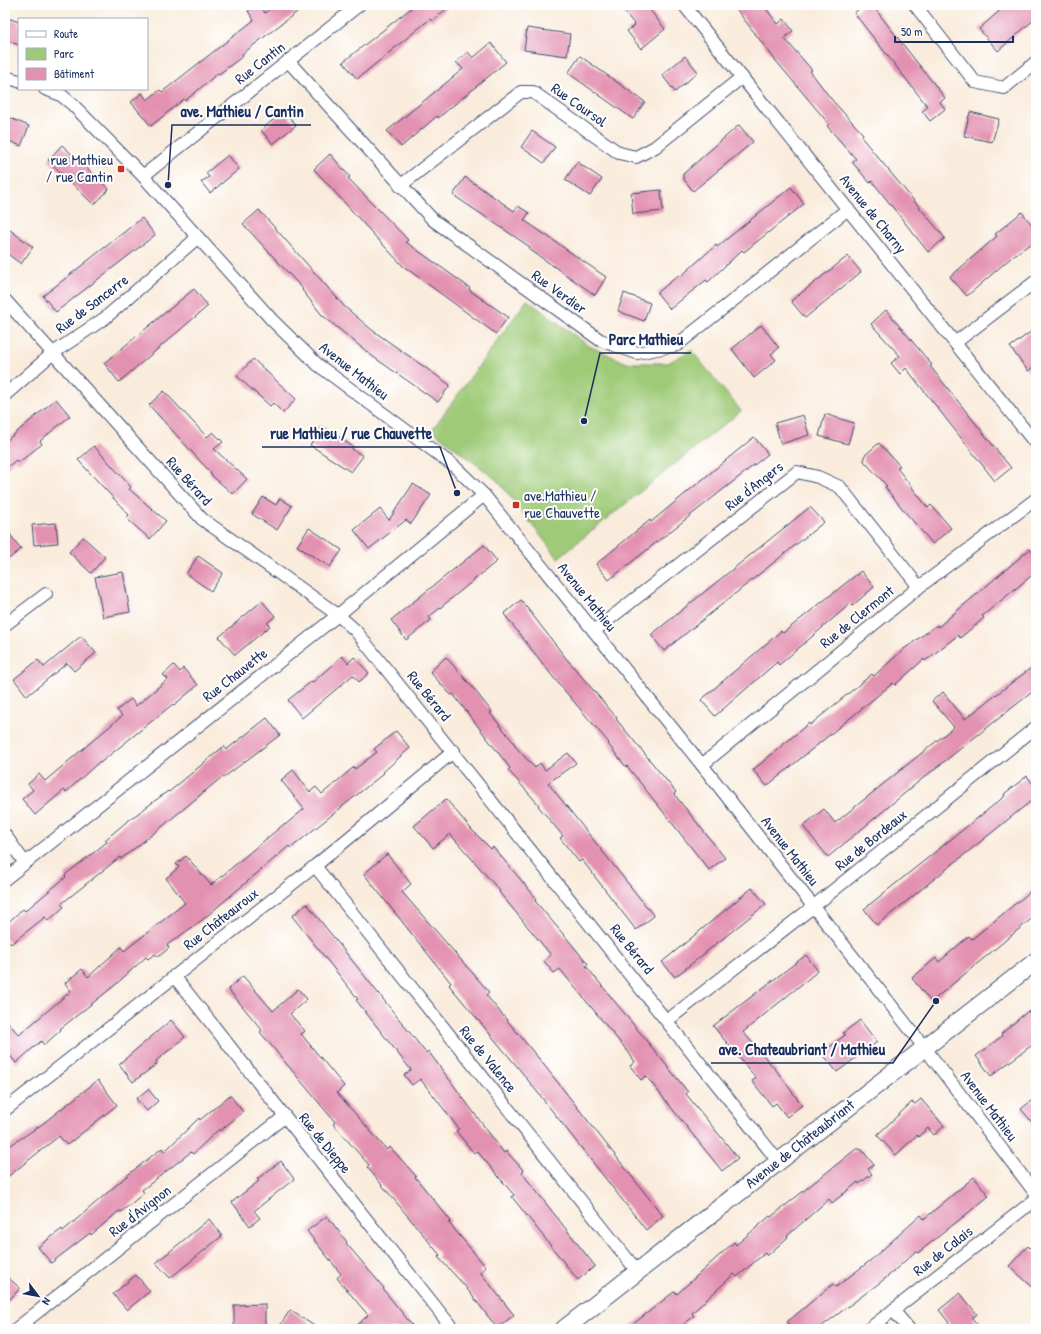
<svg xmlns="http://www.w3.org/2000/svg" width="1041" height="1334" font-family="'Patrick Hand',sans-serif">
	<style>
		.green { fill: #9fcb78; stroke: #5d7d6b }
		.building { fill: #e391b0 }
		.lines { fill: none; stroke-linecap: round; stroke-linejoin: round }
		.street-casing { stroke: #3c4b71; stroke-width: 14 }
		.secondary-casing { stroke: #3c4b71; stroke-width: 19 }
		.street { stroke: #fff; stroke-width: 12 }
		.secondary { stroke: #fff; stroke-width: 17 }
		.poi-dot { fill: #c8321e; stroke: #fff; stroke-width: 1.5 }
		.labels { text-anchor: middle; stroke-width: 4; stroke-linejoin: round; paint-order: stroke }
		.street-label { font-size: 15px; fill: #1b2f5e; stroke: #fff }
		.poi-label { font-size: 15px; fill: #1b2f5e; stroke: #fff; text-anchor: end }
		.leader { fill: none; stroke: #1b2f5e; stroke-width: 1.5 }
		.callout-dot { fill: #1b2f5e; stroke: #fff; stroke-width: 1.5 }
		.callout-label { font-size: 16px; text-anchor: middle; font-weight: bold; fill: #1b2f5e; stroke: #fff; stroke-width: 4; stroke-linejoin: round; paint-order: stroke }
	</style>
	<rect width="100%" height="100%" fill="#fff"/>
	<filter id="ink" filterUnits="userSpaceOnUse"><feTurbulence type="fractalNoise" baseFrequency=".025" numOctaves="2"/><feDisplacementMap in="SourceGraphic" scale="8" xChannelSelector="R" yChannelSelector="G"/><feConvolveMatrix kernelMatrix="1 2 1 2 8 2 1 2 1" color-interpolation-filters="sRGB"/></filter>
	<filter id="wash" filterUnits="userSpaceOnUse"><feTurbulence type="fractalNoise" baseFrequency=".012" numOctaves="4" result="noise"/><feDisplacementMap in="SourceGraphic" scale="16" xChannelSelector="R" yChannelSelector="G"/><feGaussianBlur stdDeviation="0.9" result="paint"/><feColorMatrix in="noise" values="0 0 0 0 0 0 0 0 0 0 0 0 0 0 0 0 0 1.4 0 .05"/><feComposite in="paint" operator="in"/></filter>
	<g filter="url(#wash)">
		<rect width="100%" height="100%" fill="#f9ecdc"/>
		<!-- green -->
		<path class="green" d="M527,300L589,346L627,363H668L691,350L741,411L558,558L498,481L432,430Z"/>
		<g id="blocks">
			<!-- building -->
			<g class="building">
				<path d="M256,5H259L265,13L274,5H306L242,54L243,56L219,74L218,73L185,101L184,99L151,126L131,102L142,93L147,100L160,90L162,92L254,20L248,11Z"/>
				<path d="M415,5H451L432,21L430,19L357,79L343,62Z"/>
				<path d="M619,5H646L665,29L641,49L627,31L635,25Z"/>
				<path d="M733,5H763L778,24L784,19L793,31L784,38L812,70L810,71L832,100L863,134L861,137L945,238L928,252L872,181L870,183L852,162L856,159L827,126L829,124L776,61Z"/>
				<path d="M864,5H872L945,98L940,102L945,109L930,121L922,111L928,107L854,13Z"/>
				<path d="M1006,5H1036V18L998,51L979,29Z"/>
				<path d="M5,17L19,22V45L5,40Z"/>
				<path d="M527,28L570,34L567,56L524,50Z"/>
				<path d="M491,43L506,62L438,118L437,116L401,147L387,131L463,69L456,62L468,52L473,58Z"/>
				<path d="M580,56L645,102L633,119L568,73Z"/>
				<path d="M685,56L698,72L675,92L662,75Z"/>
				<path d="M284,111L296,125L273,144L261,130Z"/>
				<path d="M970,112L999,119L992,142L964,136Z"/>
				<path d="M5,116L29,126L21,146L5,139Z"/>
				<path d="M739,125L753,142L693,191L683,178V174Z"/>
				<path d="M532,131L555,147L544,163L521,147Z"/>
				<path d="M62,145L109,189L94,205L48,160Z"/>
				<path d="M330,154L350,177L348,178L408,240L406,242L470,288L469,290L508,317L496,334L403,266L372,233L314,169Z"/>
				<path d="M228,155L239,169L210,193L201,182L209,177L206,173Z"/>
				<path d="M577,162L602,179L590,196L565,180Z"/>
				<path d="M465,177L514,211L518,206L529,213L524,220L606,277L595,295L529,249L530,247L453,195Z"/>
				<path d="M791,187L804,204L744,252L742,250L708,282L706,280L670,309L657,293L679,275L680,277L716,245L717,247Z"/>
				<path d="M661,190L663,211L633,214L631,193Z"/>
				<path d="M259,210L345,307L372,330L450,385L438,402L372,356L322,315L302,290L303,289L243,224Z"/>
				<path d="M1022,212L1036,230V240L1013,256L967,296L950,277L997,236L995,234Z"/>
				<path d="M142,218L155,235L56,312L43,296Z"/>
				<path d="M10,230L33,247L21,264L5,252V237Z"/>
				<path d="M848,256L861,272L805,318L791,301Z"/>
				<path d="M194,289L208,306L119,382L104,363Z"/>
				<path d="M624,293L650,303L644,321L618,311Z"/>
				<path d="M886,310L932,365L930,366L1011,468L995,481L906,368L900,374L891,363L900,356L871,324Z"/>
				<path d="M761,325L779,348L771,354L776,360L754,378L732,349Z"/>
				<path d="M1036,328V365L1028,371L1010,347Z"/>
				<path d="M253,359L296,399L283,413L273,403L270,406L237,376Z"/>
				<path d="M164,391L207,437L213,432L223,442L214,449L247,479L233,494L210,474L211,473L149,405Z"/>
				<path d="M56,399L70,416L40,441L42,444L18,463L16,460L5,469V442Z"/>
				<path d="M825,414L854,423L848,444L819,436Z"/>
				<path d="M803,415L809,435L781,444L775,423Z"/>
				<path d="M322,426L353,447L352,449L363,456L351,472L310,445Z"/>
				<path d="M754,437L768,454L609,580L596,564L650,520L651,522Z"/>
				<path d="M879,443L900,466L897,468L928,508L931,505L951,528L933,544L905,512L885,487L887,486L864,461V456Z"/>
				<path d="M94,446L131,487L129,489L166,521L150,539L126,518L129,515L78,460Z"/>
				<path d="M413,484L431,495L411,524L406,520L369,549L354,530L380,509L389,520Z"/>
				<path d="M263,497L276,505L280,498L292,506L277,530L252,514Z"/>
				<path d="M810,507L824,522L664,651L651,635Z"/>
				<path d="M56,523L58,543L34,545L32,525Z"/>
				<path d="M5,528L21,549L5,562Z"/>
				<path d="M309,528L342,550L330,567L297,546Z"/>
				<path d="M83,537L105,557L91,573L69,552Z"/>
				<path d="M484,545L497,561L429,617L431,620L406,640L391,620Z"/>
				<path d="M1030,549L1036,556V572L982,616L984,618L960,638L958,635L925,661L924,659L895,685L893,683L767,786L753,770L809,723L810,725L872,674L874,676L904,649L937,625L938,627Z"/>
				<path d="M198,556L223,573L211,591L186,574Z"/>
				<path d="M861,571L874,587L852,606L850,604L779,665L777,662L715,716L701,700L781,631L783,633Z"/>
				<path d="M123,572L130,612L103,617L95,577Z"/>
				<path d="M521,600L565,657L617,718L616,719L676,792L674,794L725,858L709,870L627,766L626,767L608,744L609,743L553,677L504,614Z"/>
				<path d="M262,601L275,616L267,623L270,626L235,655L219,637Z"/>
				<path d="M81,636L96,653L74,671L67,663L27,696L14,679L38,660L44,667Z"/>
				<path d="M342,656L348,663L354,657L369,673L359,682L353,675L302,718L288,700L312,681L313,682Z"/>
				<path d="M446,657L473,688L492,712L490,713L515,744L514,745L535,768L540,763L545,770L568,753L576,763L548,783L654,916L636,930L582,860L579,862L560,838L563,836L538,806L539,805L508,770L510,768L453,694L451,695L430,672Z"/>
				<path d="M1036,664V689L917,783L828,857L803,826L824,809L835,823L954,727L932,701L943,692L965,719Z"/>
				<path d="M174,665L180,672L183,668L198,685L174,705L173,704L100,763L99,762L66,792L64,790L35,815L22,799L33,790L28,784L39,774L45,781L122,716L117,710L131,699L136,706L168,679L163,675Z"/>
				<path d="M267,718L280,735L223,778L222,777L158,830L121,859L120,857L61,904L64,907L48,921L45,917L11,944L5,937V925L23,909L25,911L66,877L65,875L107,842L105,840L125,823L168,791L169,792L224,746L226,750Z"/>
				<path d="M396,731L410,748L383,772L384,773L291,848L289,846L201,921L167,945L169,948L158,957L155,954L148,959L146,957L114,986L60,1029L61,1030L44,1045L41,1041L16,1063L5,1049V1019L19,1035L71,991L65,983L82,969L88,977L121,947L124,951L185,903L166,878L179,867L176,864L186,856L211,885L284,824L285,825L304,809L281,780L293,770L310,792L316,787L322,794L354,767L355,769L377,752L374,749Z"/>
				<path d="M1027,776L1036,788V797L877,925L864,909L1005,796L1004,794Z"/>
				<path d="M446,799L472,830L491,849L493,847L537,899L535,901L569,941L588,964L586,966L688,1092L686,1094L738,1158L722,1171L646,1076L641,1080L630,1066L635,1062L629,1053L568,979L560,969L554,973L544,961L551,955L499,892L500,891L450,834L433,848L414,826Z"/>
				<path d="M387,854L411,884L402,892L489,992L486,995L540,1060L663,1216L646,1230L520,1070L449,985L451,983L364,874Z"/>
				<path d="M1036,887V915L931,1002L912,978L936,958L939,962L969,936L972,939Z"/>
				<path d="M752,888L766,904L675,977L662,962Z"/>
				<path d="M307,904L426,1053L428,1051L504,1153L506,1151L524,1171L522,1173L595,1266L578,1280L512,1197L514,1195L477,1151L474,1153L456,1131L459,1129L430,1091L420,1079L412,1085L404,1075L411,1070L356,1000L358,999L292,916Z"/>
				<path d="M806,955L818,971L743,1032L776,1070L802,1105L787,1117L776,1103L772,1106L752,1081L756,1078L713,1026Z"/>
				<path d="M243,976L273,1011L298,989L307,999L290,1014L305,1031L301,1034L344,1086L337,1093L387,1150L390,1147L416,1176L415,1177L451,1221L449,1223L486,1267L480,1272L514,1315L497,1328L464,1285L438,1257L440,1255L367,1167L369,1165L333,1124L335,1122L260,1032L262,1030L228,989Z"/>
				<path d="M1028,1011L1036,1020V1042L991,1076L976,1056L1002,1036L1001,1034Z"/>
				<path d="M171,1020L185,1037L156,1061L157,1064L133,1082L119,1064Z"/>
				<path d="M860,1020L877,1042L837,1072L822,1053L845,1035L843,1033Z"/>
				<path d="M98,1080L117,1105L67,1145L59,1136L5,1179V1149L41,1125Z"/>
				<path d="M148,1089L158,1101L147,1111L136,1099Z"/>
				<path d="M230,1095L243,1112L220,1131L219,1129L193,1154L191,1152L142,1190L144,1193L121,1212L119,1211L91,1235L90,1233L51,1263L38,1247L62,1229L63,1231L129,1174L162,1148L164,1152L199,1118L200,1120Z"/>
				<path d="M1036,1097V1127L1021,1109Z"/>
				<path d="M921,1099L944,1126L934,1135L928,1128L918,1137L917,1135L896,1155L877,1135L912,1102L915,1104Z"/>
				<path d="M856,1149H861L874,1165L868,1169L872,1174L859,1184L858,1182L832,1203L829,1199L787,1236L788,1237L767,1256L765,1253L737,1277L734,1274L692,1313L694,1316L678,1329H627L675,1291L677,1294L734,1242L736,1245L770,1216L771,1217Z"/>
				<path d="M281,1161L294,1179L254,1211L260,1218L250,1226L232,1202L259,1181L257,1179Z"/>
				<path d="M974,1177L989,1196L918,1253L916,1251L886,1278L818,1329H793L787,1322L833,1284L836,1287L871,1260L921,1215L924,1219Z"/>
				<path d="M327,1216L347,1242L346,1243L384,1288L383,1289L415,1329H353L368,1315L337,1278L341,1274L307,1231Z"/>
				<path d="M209,1219L222,1236L170,1278L156,1263Z"/>
				<path d="M1028,1246L1036,1254V1290L1009,1266Z"/>
				<path d="M5,1275L20,1288L5,1305Z"/>
				<path d="M136,1275L150,1291L127,1310L113,1294Z"/>
				<path d="M960,1293L977,1314L972,1318L981,1329H954L939,1310Z"/>
				<path d="M265,1304V1328L234,1329V1305Z"/>
				<path d="M290,1310L319,1329H278Z"/>
			</g>
		</g>
	</g>
	<g filter="url(#ink)">
		<use href="#blocks" fill-opacity="0" stroke="#3c4b71" stroke-width="1"/>
		<g class="lines">
			<!-- street casing -->
			<g class="street-casing">
				<g id="street">
					<path d="M684,5L1036,444"/>
					<path d="M915,5L975,82L1004,88L1036,62"/>
					<path d="M288,61L433,220L600,340L637,353L677,345L848,209"/>
					<path d="M5,77L19,81"/>
					<path d="M45,89L61,95L72,104L143,176L272,320L318,365L454,466L484,495L702,765L924,1047L1036,1194"/>
					<path d="M143,176L359,5"/>
					<path d="M400,186L521,92H533L619,153L636,157L655,147L742,77"/>
					<path d="M5,300L202,519L338,615L355,630L778,1161"/>
					<path d="M956,342L1036,281"/>
					<path d="M5,395L53,353L105,318L197,238"/>
					<path d="M5,625L46,594"/>
					<path d="M594,631L797,472L818,477L840,487L919,587"/>
					<path d="M702,765L919,587L1036,499"/>
					<path d="M5,835L25,863"/>
					<path d="M315,866L637,1271"/>
					<path d="M5,879L338,615L484,495"/>
					<path d="M174,976L453,1329"/>
					<path d="M668,1020L814,906L1036,727"/>
					<path d="M5,1110L315,866L454,751"/>
					<path d="M893,1310L909,1329"/>
					<path d="M16,1329L284,1117"/>
					<path d="M869,1329L1036,1199"/>
				</g>
			</g>
			<!-- secondary casing -->
			<g class="secondary-casing">
				<path id="secondary" d="M564,1329L1036,961"/>
			</g>
			<!-- street -->
			<use href="#street" class="street"/>
			<!-- secondary -->
			<use href="#secondary" class="secondary"/>
		</g>
	</g>
	<!-- markers -->
	<g class="poi-dot">
		<rect x="117" y="165" width="8" height="8" rx="2"/>
		<rect x="512" y="501" width="8" height="8" rx="2"/>
	</g>
	<g class="labels">
		<!-- street labels -->
		<g class="street-label">
			<text transform="translate(260 63) rotate(-38)" y="5">Rue Cantin</text>
			<text transform="translate(579 105) rotate(35)" y="5">Rue Coursol</text>
			<text transform="translate(873 214) rotate(51)" y="5">Avenue de Charny</text>
			<text transform="translate(559 292) rotate(36)" y="5">Rue Verdier</text>
			<text transform="translate(92 304) rotate(-37)" y="5">Rue de Sancerre</text>
			<text transform="translate(354 371) rotate(38)" y="5">Avenue Mathieu</text>
			<text transform="translate(189 481) rotate(48)" y="5">Rue Bérard</text>
			<text transform="translate(754 486) rotate(-38)" y="5">Rue d'Angers</text>
			<text transform="translate(587 597) rotate(51)" y="5">Avenue Mathieu</text>
			<text transform="translate(857 617) rotate(-39)" y="5">Rue de Clermont</text>
			<text transform="translate(235 675) rotate(-38)" y="5">Rue Chauvette</text>
			<text transform="translate(429 696) rotate(51)" y="5">Rue Bérard</text>
			<text transform="translate(871 840) rotate(-39)" y="5">Rue de Bordeaux</text>
			<text transform="translate(790 851) rotate(52)" y="5">Avenue Mathieu</text>
			<text transform="translate(221 919) rotate(-38)" y="5">Rue Châteauroux</text>
			<text transform="translate(632 949) rotate(51)" y="5">Rue Bérard</text>
			<text transform="translate(488 1059) rotate(51)" y="5">Rue de Valence</text>
			<text transform="translate(989 1106) rotate(53)" y="5">Avenue Mathieu</text>
			<text transform="translate(325 1143) rotate(51)" y="5">Rue de Dieppe</text>
			<text transform="translate(800 1144) rotate(-38)" y="5">Avenue de Châteaubriant</text>
			<text transform="translate(140 1211) rotate(-38)" y="5">Rue d'Avignon</text>
			<text transform="translate(943 1251) rotate(-38)" y="5">Rue de Calais</text>
		</g>
		<!-- poi labels -->
		<g class="poi-label">
			<text x="113" y="165">rue Mathieu<tspan x="113" dy="17">/ rue Cantin</tspan></text>
			<text x="524" y="501" text-anchor="start">ave.Mathieu /<tspan x="524" dy="17">rue Chauvette</tspan></text>
		</g>
	</g>
	<!-- callouts -->
	<path class="leader" d="M168 185L172 125H311M584 421L600 353H691M457 493L440 447H262M936 1001L893 1063H711"/>
	<g class="callout-dot">
		<circle cx="168" cy="185" r="4"/>
		<circle cx="584" cy="421" r="4"/>
		<circle cx="457" cy="493" r="4"/>
		<circle cx="936" cy="1001" r="4"/>
	</g>
	<g class="callout-label">
		<text x="242" y="117">ave. Mathieu / Cantin</text>
		<text x="646" y="345">Parc Mathieu</text>
		<text x="351" y="439">rue Mathieu / rue Chauvette</text>
		<text x="802" y="1055">ave. Chateaubriant / Mathieu</text>
	</g>
	<!-- margin -->
	<rect width="1041" height="1334" fill="none" stroke="#fff" stroke-width="20"/>
	<!-- legend -->
	<rect x="18" y="18" width="130" height="72" fill="#ffffff" stroke="#a4acbf"/>
	<rect x="26" y="31" width="20" height="6" fill="#ffffff" stroke="#a4acbf"/>
	<text x="54" y="38" font-size="12" fill="#1b2f5e">Route</text>
	<rect x="26" y="48" width="20" height="12" fill="#9fcb78" stroke="#a4acbf"/>
	<text x="54" y="58" font-size="12" fill="#1b2f5e">Parc</text>
	<rect x="26" y="68" width="20" height="12" fill="#e391b0" stroke="#a4acbf"/>
	<text x="54" y="78" font-size="12" fill="#1b2f5e">Bâtiment</text>
	<!-- north arrow -->
	<g transform="translate(38 1296) rotate(122)" stroke="#ffffff" stroke-width="3" paint-order="stroke">
	<path d="M0-3L7 15L0 10L-7 15Z" fill="#1b2f5e"/>
	<text y="-6" font-size="11" font-weight="bold" text-anchor="middle" fill="#1b2f5e">N</text>
	</g>
	<!-- scale -->
	<path d="M895 36v6h118v-6" fill="none" stroke="#1b2f5e" stroke-width="2"/>
	<text x="901" y="36" font-size="12" fill="#1b2f5e" stroke="#ffffff" stroke-width="3" paint-order="stroke">50 m</text>
</svg>
